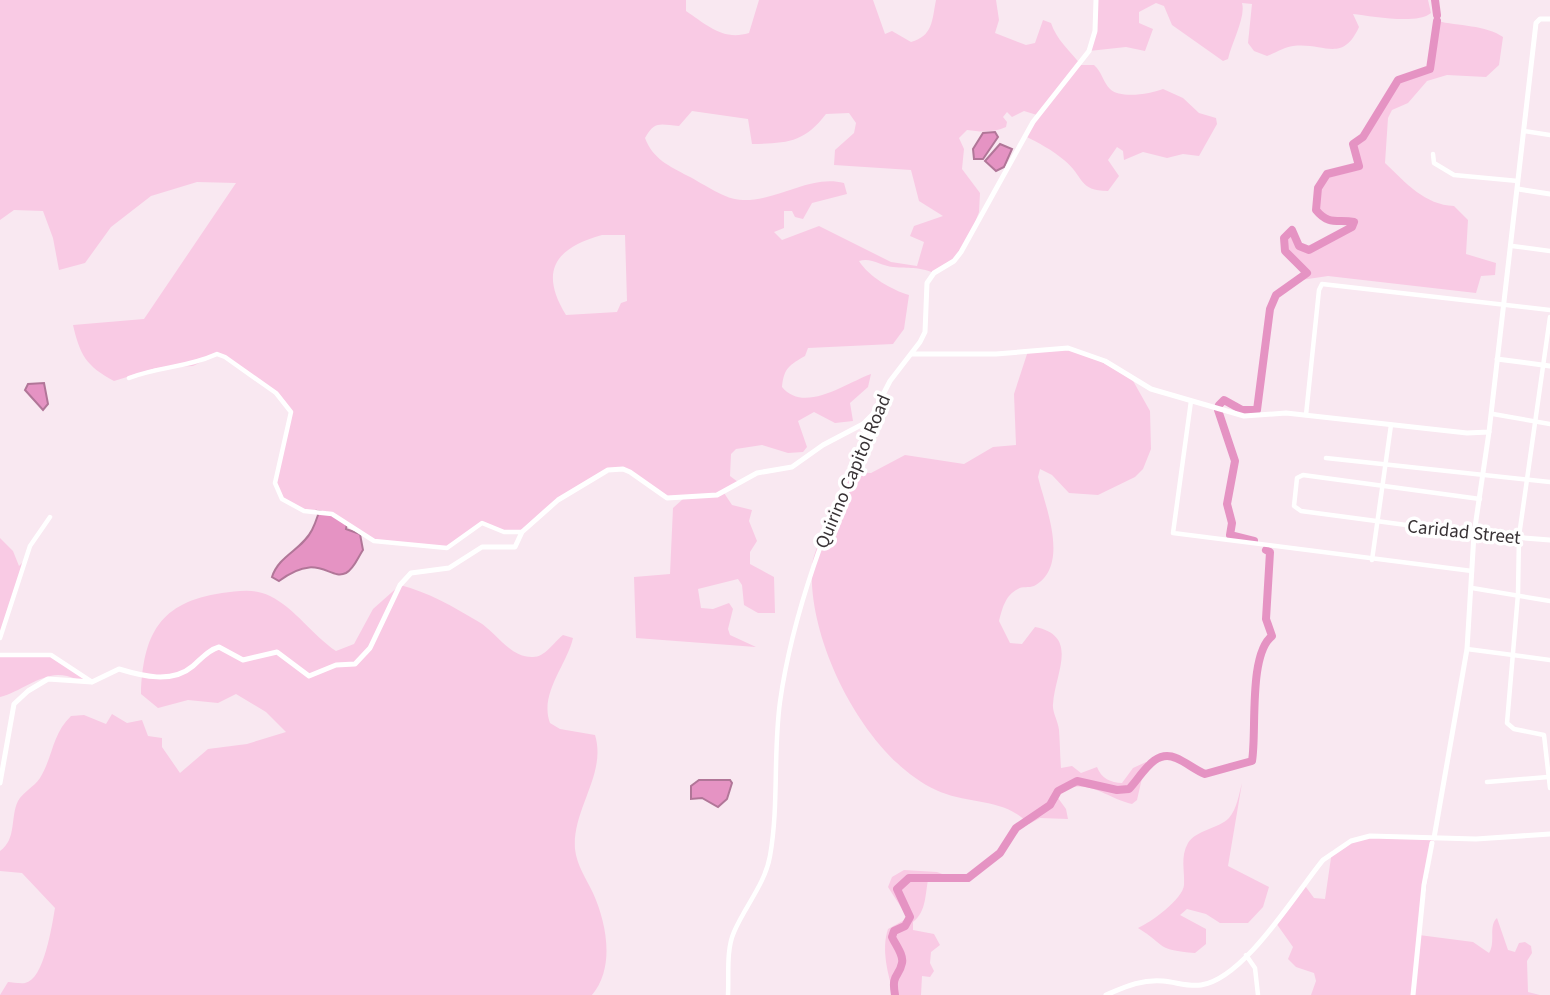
<svg xmlns="http://www.w3.org/2000/svg" width="1550" height="995" font-family="'Source Sans 3',sans-serif">
	<style>
		.green { fill: #f9cae4; fill-rule: evenodd }
		.water { fill: #e593c3; stroke: #b17698; stroke-width: 2 }
		.lines { fill: none; stroke-linecap: round; stroke-linejoin: round }
		.river { stroke: #e593c3; stroke-width: 8 }
		.street { stroke: #fff; stroke-width: 4.5 }
		.secondary { stroke: #fff; stroke-width: 5 }
		.labels { text-anchor: middle; stroke-width: 7; stroke-linejoin: round; paint-order: stroke }
		.street-label { font-size: 19px; fill: #383235; stroke: #fff }
	</style>
	<rect width="100%" height="100%" fill="#f9e8f1"/>
	<!-- green -->
	<g class="green">
		<path d="M0,0H686V11C707,25 723,41 749,33L759,0H873L885,34L892,31L911,42C933,36 932,20 936,0H996L999,20L995,33L1026,45L1035,43L1043,20L1051,23C1056,39 1070,51 1081,65H1094C1102,72 1103,82 1110,89C1120,99 1151,94 1163,89L1183,98L1199,113L1216,118L1217,124L1199,156L1183,154L1167,158L1143,152L1124,160L1123,151L1117,147L1108,160L1119,176L1108,191C1078,191 1084,176 1064,160C1052,150 1039,143 1025,136L1037,115L1024,111L1012,117L1007,112L1003,117L1007,122L1006,127C992,133 981,132 967,130L959,138L964,149L962,169L980,193L979,212L968,242L954,261L934,273C917,266 910,269 893,267C881,266 871,257 859,261C869,277 892,290 909,295L904,329L893,344L808,348L805,356C790,365 784,367 782,387C804,414 846,383 871,374L868,387L850,403L853,421L835,423L814,412L798,421L807,447L803,452L788,453L762,445L736,449L731,454L730,476L738,482L724,493L732,505L752,510L749,521L757,541L750,552V564L774,577L775,613H758L744,605L742,585L738,579L698,589L701,608L713,609L729,603L733,609L728,629L730,635L756,647L636,638L634,577L670,574L673,508L683,499L667,498L631,472L615,469L570,492L522,532L511,533L482,523L447,548L374,541L332,514L304,511L282,499L275,483L291,412L285,401L225,357L217,354L193,366L156,368L114,381C86,366 80,355 73,325L144,319L236,183L197,182L151,196L111,227L85,263L59,270L53,238L43,211L14,210L0,220ZM692,111L748,119L752,144C787,143 804,143 826,114L849,113L856,123L854,133L835,150L834,165L911,170L919,201L943,216L914,226L910,236L924,242L917,266L891,262L819,226L782,240L774,232L784,228V211H792L795,217L803,219L812,203L847,194L844,183C811,174 778,201 743,200C725,200 704,184 688,176C669,166 653,159 645,138C655,120 661,125 679,126ZM602,235H625L627,301L621,303L617,312L566,315C539,271 555,248 602,235Z"/>
		<path d="M1096,0H1428L1431,13C1417,25 1371,16 1353,14L1359,27C1342,64 1324,42 1293,46C1285,47 1275,53 1267,56L1254,51L1248,43L1252,4L1242,3C1246,17 1232,42 1228,59L1223,61L1172,25L1164,6L1156,3L1139,12V23L1153,29L1145,51L1126,47L1089,51L1095,31Z"/>
		<path d="M1437,21C1458,26 1486,25 1503,37L1499,65L1486,77L1447,75L1427,81L1408,103L1392,110L1388,118L1385,163C1406,183 1425,205 1454,206L1468,220L1466,254L1496,263L1495,275L1481,276L1476,293L1328,276L1301,280L1307,273L1285,251L1284,238L1292,230L1299,246L1309,250L1352,227L1353,222C1337,219 1329,225 1316,210L1318,188L1327,174L1359,166L1353,144L1363,137L1398,80L1430,69Z"/>
		<path d="M1043,349L1082,351L1132,379L1150,411L1151,449L1143,469L1135,477L1098,495L1069,493L1052,475L1040,469L1038,477C1045,506 1071,566 1034,586C1029,588 1022,586 1018,589C1005,595 1002,610 999,621L1010,643L1022,644L1035,627C1080,636 1055,673 1053,704C1052,712 1058,721 1059,730C1060,743 1060,756 1061,768L1072,766L1081,773L1097,767C1101,778 1111,783 1122,783L1133,768L1146,762L1149,769L1142,778L1137,800L1132,804C1106,798 1092,780 1063,789L1058,798L1066,809L1068,819L1040,818L1029,824C1004,797 967,805 936,790C866,758 807,642 812,566C813,549 842,492 849,472L871,473L905,455L964,464L993,447L1016,445L1014,394L1028,351Z"/>
		<path d="M0,538L13,551L19,566L26,559L0,638Z"/>
		<path d="M400,585C428,592 454,607 479,622C496,632 510,658 533,657C545,657 553,643 563,635L573,638C567,665 539,693 550,723L560,729L595,735C607,774 572,809 575,849C577,866 586,878 593,893C607,924 615,968 592,995H0L8,982C12,982 20,984 25,983C44,980 52,925 55,908L22,873L0,871V851C17,839 10,817 18,801C23,792 34,787 40,778C53,757 52,734 71,716L84,715L106,724L112,714L127,723L142,720L148,736L162,738V747L180,773L208,749L247,744L286,732L266,712L236,694L218,703L188,700L158,708L141,694C143,634 160,602 222,593C238,591 255,588 270,596C296,609 312,635 336,651L354,644L373,609Z"/>
		<path d="M0,655H51L92,682C79,682 71,675 58,675C37,676 20,692 0,697Z"/>
		<path d="M1242,783L1228,866L1269,887L1263,907L1248,923H1220L1206,914L1187,909L1180,915L1206,929V944L1195,953C1156,950 1167,946 1138,928C1150,923 1183,899 1184,885C1185,871 1180,857 1188,843C1196,830 1218,829 1229,818C1237,809 1239,794 1242,783Z"/>
		<path d="M1360,837L1434,838L1419,935L1473,942L1489,953C1496,942 1488,926 1497,918L1508,950L1515,952L1519,943L1525,942L1531,946L1532,953L1527,961L1528,992L1540,995H1311L1316,981L1314,973L1296,967L1288,959L1293,947L1276,923L1303,883L1314,898L1325,899L1332,851Z"/>
		<path d="M904,870L937,872L953,878L928,880C925,896 926,912 913,922V930L934,934L940,945L931,952L930,963L934,971L930,977L922,976L921,995H894C888,974 881,950 888,929L908,918L888,887L892,877Z"/>
	</g>
	<!-- water -->
	<g class="water">
		<path d="M995,132L998,137L983,159H974L973,149L983,133Z"/>
		<path d="M1000,144L1012,149L1004,167L996,171L985,161Z"/>
		<path d="M44,383L48,404L43,410L25,390L28,384Z"/>
		<path d="M317,511L332,514L347,523L346,529L360,534L363,550C358,557 354,569 346,573C329,581 319,551 279,581L272,577C279,555 302,550 312,530C314,526 316,521 318,515Z"/>
		<path d="M699,780H730L732,783L727,799L718,807L702,798L691,799V786Z"/>
	</g>
	<g class="lines">
		<!-- river -->
		<g class="river">
			<path d="M1435,0L1437,15"/>
			<path d="M1219,405L1224,400L1242,410H1257L1270,309L1276,295L1307,273L1285,251L1284,238L1292,230L1299,246L1309,250L1352,227L1354,222C1338,219 1329,226 1316,210L1318,188L1327,174L1359,166L1353,144L1363,137L1398,80L1430,69L1437,21"/>
			<path d="M1218,410L1235,461L1227,504L1232,523L1230,535L1254,541"/>
			<path d="M895,995C891,973 899,978 902,963C904,955 895,944 892,937L894,931L905,926L910,917L897,889L909,878H968L1000,853L1016,828L1050,805L1058,791L1077,781L1117,790L1129,789C1141,777 1154,748 1176,758C1186,762 1195,770 1205,774L1252,761C1257,733 1248,655 1272,636L1266,619L1270,552L1266,550"/>
		</g>
		<!-- street -->
		<g class="street">
			<path d="M1524,131L1550,135"/>
			<path d="M1433,154L1434,163L1454,175L1518,181"/>
			<path d="M1512,246L1550,251"/>
			<path d="M1550,317L1519,536L1518,594L1507,723L1514,729L1544,735L1550,788"/>
			<path d="M129,378C161,366 186,368 217,354L225,357L276,393L291,412L275,483L282,499L304,511L332,514L374,541L447,548L482,523L504,532H522"/>
			<path d="M1191,401L1173,533L1472,571"/>
			<path d="M1493,414L1550,424"/>
			<path d="M1306,415L1319,290L1322,284L1550,310"/>
			<path d="M1326,458L1550,482"/>
			<path d="M1474,534L1301,511L1294,506L1297,478L1303,475L1480,499"/>
			<path d="M1372,560L1391,425"/>
			<path d="M1472,588L1550,601"/>
			<path d="M0,638L30,546L50,517"/>
			<path d="M1467,649L1550,660"/>
			<path d="M0,655H51L92,682"/>
			<path d="M1487,782L1548,777"/>
			<path d="M1246,955L1255,968L1258,995"/>
			<path d="M728,995C729,975 726,950 734,932C745,906 765,884 770,856C779,805 773,753 780,702C794,602 834,509 872,416"/>
		</g>
		<!-- secondary -->
		<g class="secondary">
			<path d="M1518,189L1550,194"/>
			<path d="M912,354H996L1068,348L1105,361L1151,389L1244,416L1286,413L1467,433L1489,432L1536,23L1540,19H1550"/>
			<path d="M1497,359L1550,366"/>
			<path d="M1474,534L1550,540"/>
			<path d="M0,783L14,704L28,691L48,679L92,682L119,669C142,676 172,684 193,666C201,659 208,650 219,647L243,660L277,652L309,676L336,665L355,664L370,648L400,585L411,573L449,568L482,547H515L522,532L558,500L608,470L623,469L630,472L667,498L717,495L757,473L792,467L823,445L863,424L873,414L890,381L920,342L925,332L927,283L934,273L954,261L961,252L1033,122L1089,51L1095,31L1096,0"/>
			<path d="M1434,838L1467,649L1474,534L1489,432"/>
			<path d="M1106,995C1125,987 1142,979 1163,981C1176,982 1188,987 1201,985C1244,979 1296,893 1323,860L1351,841L1370,836L1476,839L1550,834"/>
			<path d="M1413,995L1424,885L1432,843"/>
		</g>
	</g>
	<g class="labels">
		<!-- street labels -->
		<g class="street-label">
			<text transform="translate(852 471) rotate(-67)" y="7">Quirino Capitol Road</text>
			<text transform="translate(1464 531) rotate(6)" y="7">Caridad Street</text>
		</g>
	</g>
</svg>
